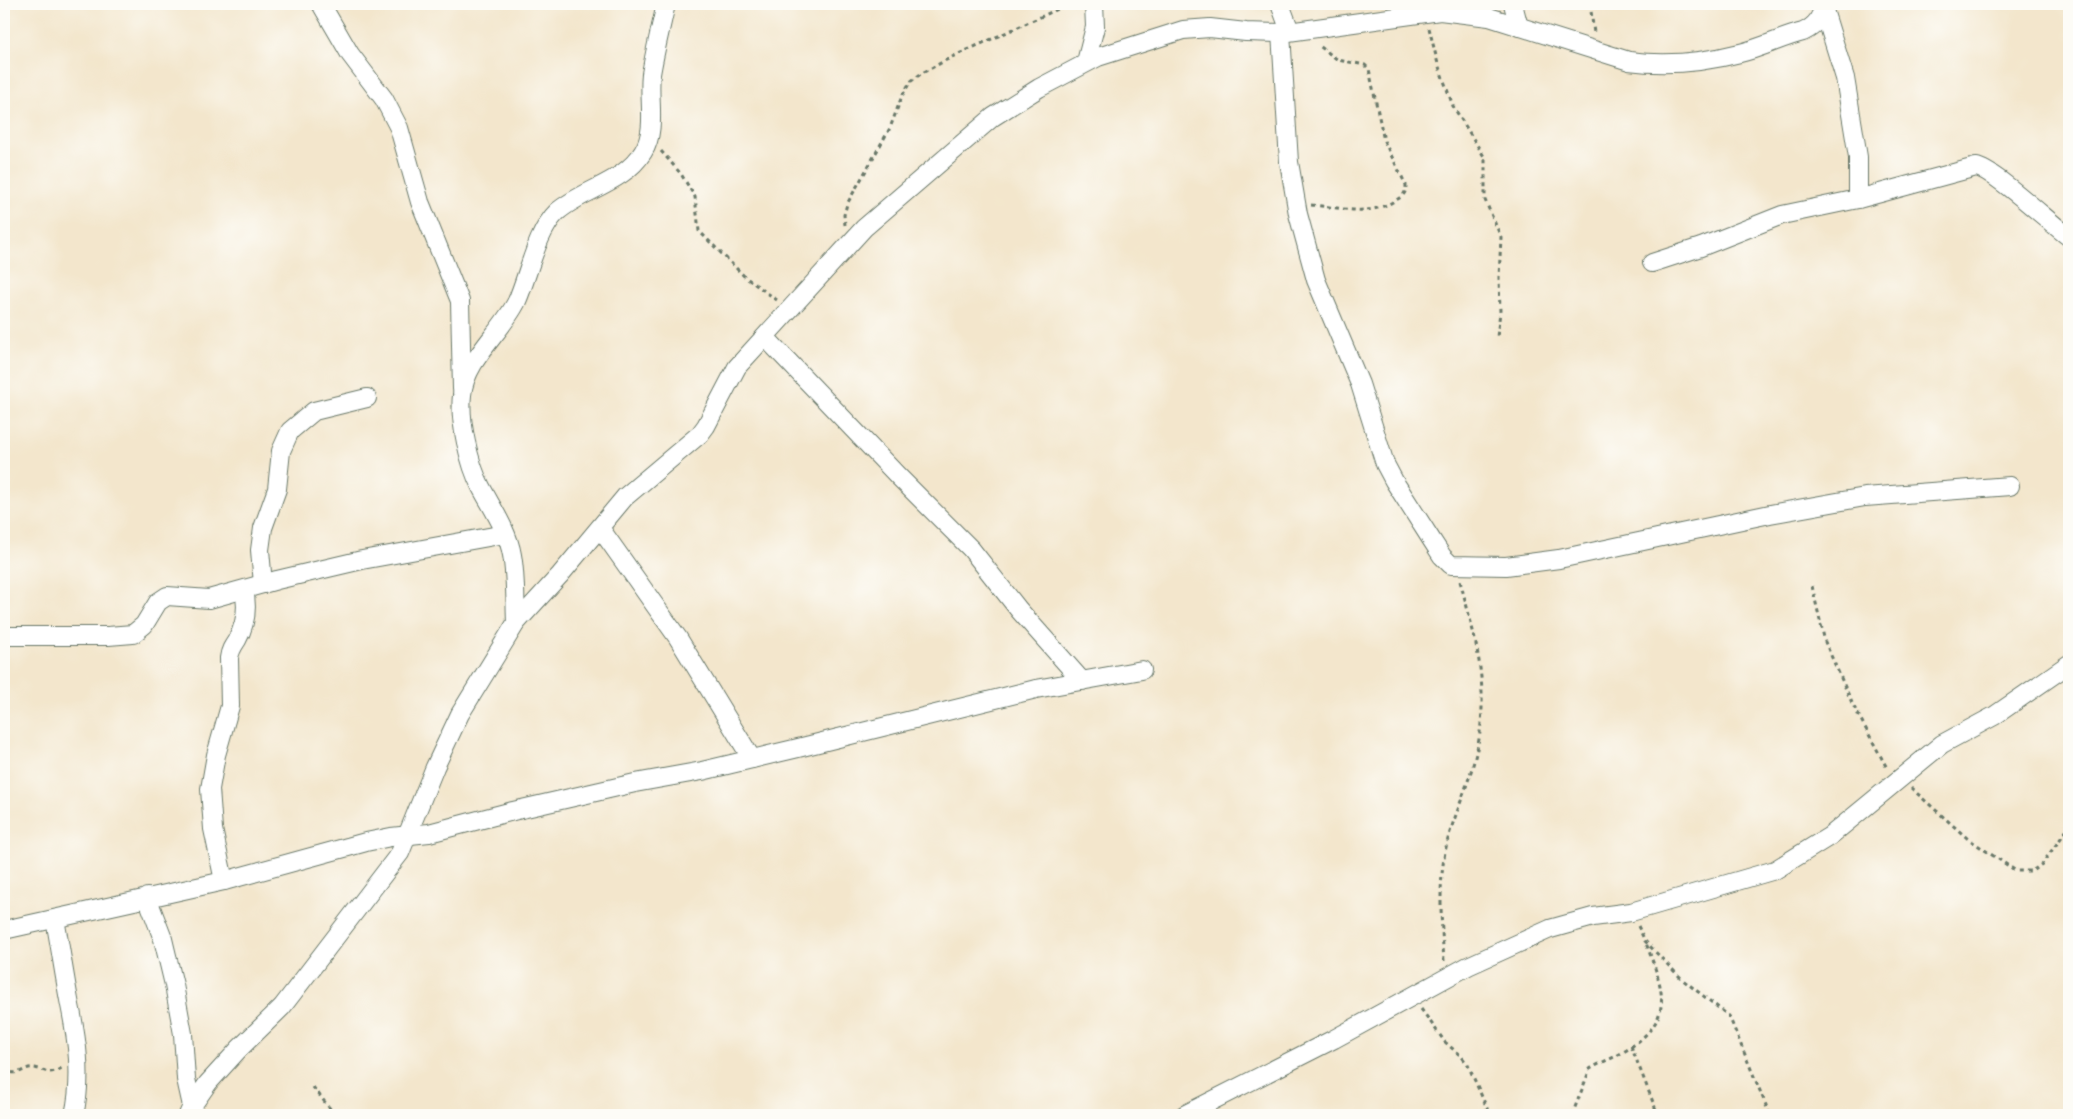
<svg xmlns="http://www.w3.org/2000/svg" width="2073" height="1119" font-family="Delius,sans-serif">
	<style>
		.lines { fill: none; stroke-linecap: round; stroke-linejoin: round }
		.minor-casing { stroke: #697869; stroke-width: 20 }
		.path { stroke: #697869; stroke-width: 3; stroke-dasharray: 4 4; stroke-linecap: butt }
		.minor { stroke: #fff; stroke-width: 18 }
	</style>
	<rect width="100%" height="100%" fill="#fdfcf7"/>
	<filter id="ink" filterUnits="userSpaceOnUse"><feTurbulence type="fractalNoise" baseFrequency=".02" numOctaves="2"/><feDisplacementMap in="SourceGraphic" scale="10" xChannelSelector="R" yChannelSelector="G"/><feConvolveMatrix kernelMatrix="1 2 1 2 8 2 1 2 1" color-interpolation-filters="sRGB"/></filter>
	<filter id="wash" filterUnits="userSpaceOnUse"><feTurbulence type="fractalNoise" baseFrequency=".0096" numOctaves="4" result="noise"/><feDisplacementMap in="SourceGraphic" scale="20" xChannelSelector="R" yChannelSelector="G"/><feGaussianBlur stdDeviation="1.12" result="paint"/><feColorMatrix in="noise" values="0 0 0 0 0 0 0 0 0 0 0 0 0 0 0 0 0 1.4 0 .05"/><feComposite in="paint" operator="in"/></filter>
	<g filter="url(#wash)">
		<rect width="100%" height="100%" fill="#f3e6cc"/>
	</g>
	<g filter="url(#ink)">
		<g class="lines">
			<!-- minor casing -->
			<g class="minor-casing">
				<g id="minor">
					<path d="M321,4L350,54L384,99L399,128L420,202L460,301L462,389"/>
					<path d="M1280,4L1290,31"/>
					<path d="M1513,4L1519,27"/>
					<path d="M1823,7L1845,78L1858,157V199"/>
					<path d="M1281,33L1289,162L1298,214L1316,280L1360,384L1385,464L1394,481L1431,539L1442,556L1451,565L1506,566L1559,559L1770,514L1865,497L2010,486"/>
					<path d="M1086,62L1095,27L1094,4"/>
					<path d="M1652,263L1701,247L1782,215L1858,199L1976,167C1993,169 2051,224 2069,237"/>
					<path d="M765,337L899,477L971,549L1019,610L1082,681"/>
					<path d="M600,528L678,638L752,759"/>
					<path d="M263,584L260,550L263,528L277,489L281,451L290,431L314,411L367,398"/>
					<path d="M516,623C515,601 516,577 512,555C508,531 492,508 481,487C469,464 459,420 462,395C465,360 502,332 517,301C528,276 537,231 557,212C583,189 624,183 643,152C657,130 648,99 651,74C655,50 661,27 666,4"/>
					<path d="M4,636H108L133,634L144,625L158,602L167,596L209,599L277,580L362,560L505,534"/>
					<path d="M224,881L213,829L210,789L216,755L230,706L229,658C230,650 233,646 237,640C246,624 248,608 244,590"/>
					<path d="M147,897L163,939L174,985L183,1034L186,1079L192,1106"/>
					<path d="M55,919C60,946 64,973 69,1000C77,1039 83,1076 74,1115"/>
					<path d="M4,930L224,881L366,842L391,837L429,833L513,811L635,783L702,771L794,749L1036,689L1142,670"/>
					<path d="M188,1115L192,1106L208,1083L239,1049L282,1007L400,853L435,767L460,714L516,623L560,575L625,497L700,434L706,426L737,367L864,228L993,117L1039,88L1098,57L1183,30L1210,28L1246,32L1281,33L1440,11L1489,17L1629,61C1665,66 1705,62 1740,53C1762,48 1782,37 1803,32C1814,27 1824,17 1822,4"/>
					<path d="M1184,1115L1334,1039L1468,966L1550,929L1593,917L1631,912L1775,870L1830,836L1942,744L1994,716L2069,664"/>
				</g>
			</g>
			<!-- path -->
			<g class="path">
				<path d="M1590,4L1594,33"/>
				<path d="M1429,28L1438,64L1453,106L1485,158V200L1501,237L1499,277L1500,312L1497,337"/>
				<path d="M661,151L681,174L695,197L699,231L745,277L777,300"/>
				<path d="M1311,205C1343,207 1367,218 1396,200C1403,196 1406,194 1406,185L1384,141L1369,69L1365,65L1338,60L1318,45"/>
				<path d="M845,225L844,215L847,204L890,128L902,96L910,82L922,73L952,57L1069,4"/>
				<path d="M1812,586L1825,642L1853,705L1887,768"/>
				<path d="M1911,788L1967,838L2016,871H2032L2042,864L2069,827"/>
				<path d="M1638,926L1645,941L1667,964L1683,980L1729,1016L1770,1115"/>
				<path d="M1444,961C1441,918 1437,874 1450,832C1462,796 1478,761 1481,723C1486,671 1473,630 1460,581"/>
				<path d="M1421,1009L1445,1042L1462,1057L1468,1065L1490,1115"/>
				<path d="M1631,1046L1658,1115"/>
				<path d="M4,1070C21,1078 22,1066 35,1068C48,1071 48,1075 62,1068"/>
				<path d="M313,1087L335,1115"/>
				<path d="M1572,1115L1590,1069C1601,1062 1614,1058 1625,1051C1676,1018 1664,992 1646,943"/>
			</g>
			<!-- minor -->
			<use href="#minor" class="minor"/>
		</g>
	</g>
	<!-- margin -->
	<rect width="2073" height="1119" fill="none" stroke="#fdfcf7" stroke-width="20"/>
</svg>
